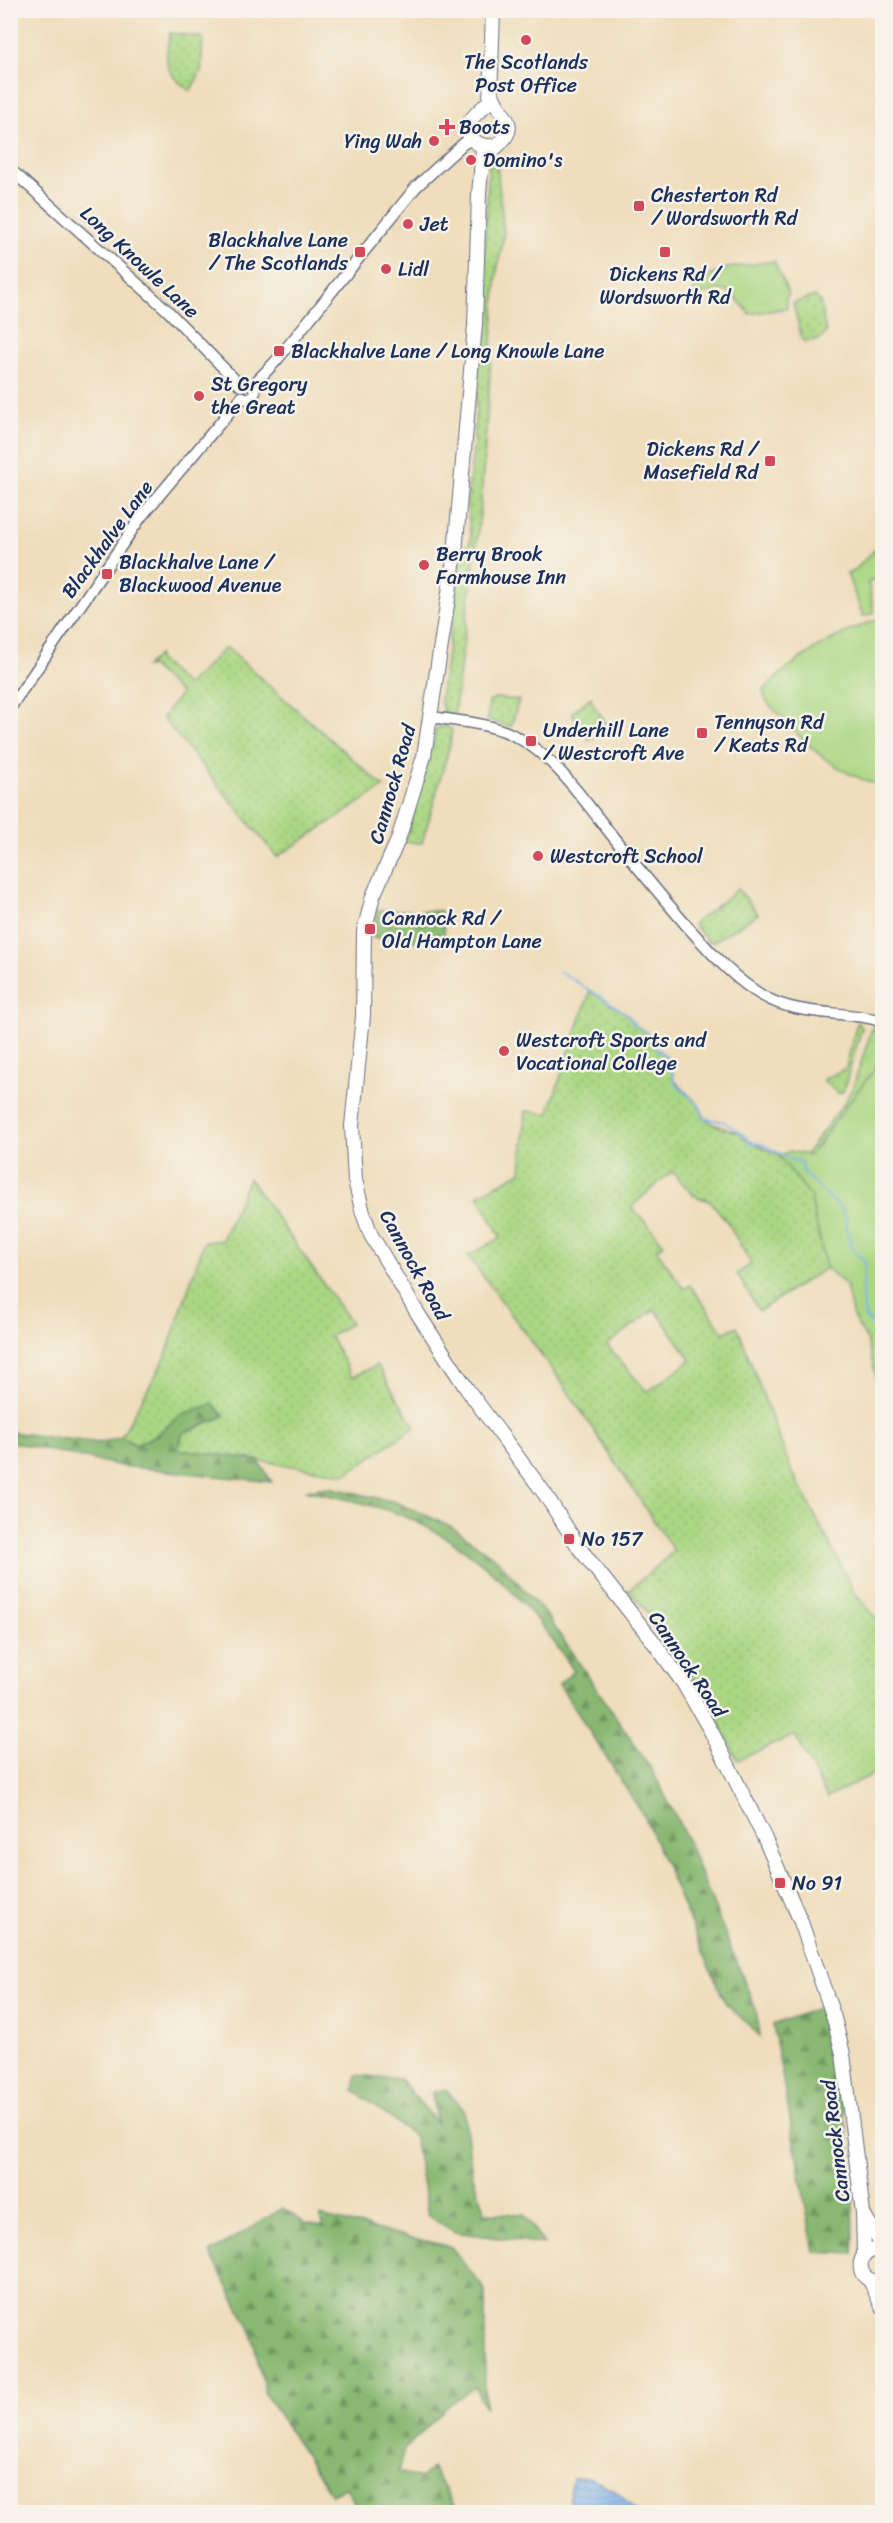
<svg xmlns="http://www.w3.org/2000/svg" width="893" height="2523" font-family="Sriracha,sans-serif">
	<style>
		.grass { fill: url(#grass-dots); stroke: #638370; stroke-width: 1.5; fill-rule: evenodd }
		.forest { fill: url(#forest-firs); stroke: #527468; stroke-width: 1.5 }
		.park { fill: #abd783; stroke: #638370; stroke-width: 1.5 }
		.water { fill: url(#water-rules); stroke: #4c70a4; stroke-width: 1.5 }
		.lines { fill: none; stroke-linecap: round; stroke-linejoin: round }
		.stream { stroke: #7cb0e9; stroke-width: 2 }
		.secondary-casing { stroke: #656c7f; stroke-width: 13 }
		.highway-casing { stroke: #656c7f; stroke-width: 16 }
		.secondary { stroke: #fff; stroke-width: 10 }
		.highway { stroke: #fff; stroke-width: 14 }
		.poi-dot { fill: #d1495b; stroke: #f7f3e8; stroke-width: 2 }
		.labels { text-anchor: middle; stroke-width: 5; stroke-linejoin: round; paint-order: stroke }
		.poi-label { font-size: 20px; fill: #1b2f5e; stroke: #f7f3e8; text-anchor: start }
		.street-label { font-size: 20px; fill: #1b2f5e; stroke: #f7f3e8 }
	</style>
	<defs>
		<pattern id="grass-dots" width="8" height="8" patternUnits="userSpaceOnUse" patternTransform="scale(1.5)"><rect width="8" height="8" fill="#abd783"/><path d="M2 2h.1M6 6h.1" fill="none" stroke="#93b974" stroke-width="1.8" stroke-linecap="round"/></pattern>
		<pattern id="forest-firs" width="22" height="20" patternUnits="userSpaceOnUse" patternTransform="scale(1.5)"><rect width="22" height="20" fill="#88b871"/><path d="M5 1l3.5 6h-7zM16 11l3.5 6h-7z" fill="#6e9660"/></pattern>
		<pattern id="water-rules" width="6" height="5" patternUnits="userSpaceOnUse" patternTransform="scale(1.5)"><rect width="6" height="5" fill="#7cb0e9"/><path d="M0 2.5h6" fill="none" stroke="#6590c0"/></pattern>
	</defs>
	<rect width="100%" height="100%" fill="#f7f3e8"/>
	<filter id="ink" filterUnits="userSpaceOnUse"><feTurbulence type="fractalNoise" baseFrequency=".0167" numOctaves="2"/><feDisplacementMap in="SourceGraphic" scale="12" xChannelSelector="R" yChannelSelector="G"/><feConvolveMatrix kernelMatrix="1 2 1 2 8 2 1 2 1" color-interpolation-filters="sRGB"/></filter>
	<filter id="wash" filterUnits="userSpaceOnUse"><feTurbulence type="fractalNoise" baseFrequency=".008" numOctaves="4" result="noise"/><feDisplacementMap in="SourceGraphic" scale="24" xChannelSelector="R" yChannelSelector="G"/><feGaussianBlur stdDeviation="1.35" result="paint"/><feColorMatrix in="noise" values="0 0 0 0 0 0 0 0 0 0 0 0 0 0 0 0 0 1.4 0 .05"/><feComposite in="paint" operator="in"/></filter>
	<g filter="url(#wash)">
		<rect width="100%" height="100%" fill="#efddbb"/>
		<!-- grass -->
		<g class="grass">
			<path d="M170,33L203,38L201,72L190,91C164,71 164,65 170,33Z"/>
			<path d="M489,165H497L504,235L497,271L480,515L454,715L444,713L440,699L462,556L471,539L467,504L474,441Z"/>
			<path d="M815,296L820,301L826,332L821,339L805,342L802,340L793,303Z"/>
			<path d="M226,647L384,787L277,857L162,717L181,694L151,666L146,667L158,655V659L187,686Z"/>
			<path d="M591,697C592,709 605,715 606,726L589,740L572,713Z"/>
			<path d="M495,698L519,700L511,727L487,720L489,702Z"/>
			<path d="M443,725L452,730L450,745L422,843L405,842L436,729Z"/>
			<path d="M738,889L758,914L713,942H708L693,924Z"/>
			<path d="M590,991L626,1013L636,1026L647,1033L656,1048L668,1058L672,1067L673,1079L699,1105L705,1118L713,1124L743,1134L742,1137L780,1156L810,1195L826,1268L759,1311L737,1274L751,1264L728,1223L711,1202L693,1195L672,1171L631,1207L646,1222L664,1245L656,1249L684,1289L690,1285L724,1333L737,1326L790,1467L856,1595L882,1624V1769L827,1798L795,1735L738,1760C708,1699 673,1643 629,1590L674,1551L561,1381L468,1256L501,1238L478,1195L521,1172L526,1111L548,1114ZM655,1309L691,1360L647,1392L607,1345Z"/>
			<path d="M857,1022L862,1028L843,1092L838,1094L823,1080L846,1068Z"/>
			<path d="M874,1023L882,1026V1060L856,1093L810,1157L805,1155L845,1102L853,1087Z"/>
			<path d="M249,1178L351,1323L330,1336L352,1377L377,1365L415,1427L346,1474L178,1449L183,1433L207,1424L182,1414L156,1435L136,1445L121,1437L165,1358L204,1242L222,1240Z"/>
		</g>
		<!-- forest -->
		<g class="forest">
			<path d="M377,910L441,911L446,943L373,938Z"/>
			<path d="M213,1404L224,1416L183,1433L178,1449L258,1460L272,1482L121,1466L11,1442V1432L100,1443L121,1437L136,1445L156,1435L182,1414Z"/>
			<path d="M328,1487L396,1502L450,1526L498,1560L547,1616L652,1770L685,1835L756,2010L760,2036L725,2002L645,1818L559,1684L574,1671C529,1603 480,1548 403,1516C375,1504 336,1498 306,1490Z"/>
			<path d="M823,2006C843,2086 857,2171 853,2254L814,2252L773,2025Z"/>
			<path d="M356,2075L400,2079L436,2122L432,2092L446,2089L464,2110L472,2173L485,2213L524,2214L544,2244L455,2232L428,2216L414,2136L354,2090Z"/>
			<path d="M283,2208L305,2223L324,2227L320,2216L451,2247L485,2290V2408L475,2387L450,2404L404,2450L398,2472L421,2478L432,2468L458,2512H360L346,2488L331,2494L265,2394L252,2333L210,2253Z"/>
		</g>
		<!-- park -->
		<g class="park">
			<path d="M774,261L789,295L786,297L787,308L750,314C729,290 728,283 697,297L692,284L728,268Z"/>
			<path d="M878,546L875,554L882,556V577L868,582L874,613L863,616L847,574L855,570Z"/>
			<path d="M882,618V786C827,771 804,741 766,701L763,691C794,657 840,632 882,618Z"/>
			<path d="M882,1060V1392L879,1389L867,1340L853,1317L846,1285L826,1268L810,1195L779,1156L790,1151L810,1156L856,1093Z"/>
		</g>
		<!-- water -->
		<path class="water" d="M588,2477L613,2489L639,2512H572L569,2499L573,2478Z"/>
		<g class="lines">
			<!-- stream -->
			<path class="stream" d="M559,971L626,1013L636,1026L647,1033L656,1048L668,1058L675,1083L699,1105L704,1118L724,1122L743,1134L751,1143L761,1144L792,1160L801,1162L804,1173L844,1212L852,1249L865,1262L862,1295L865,1317L882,1334"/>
		</g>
	</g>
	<g filter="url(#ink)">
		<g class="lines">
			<!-- secondary casing -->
			<g class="secondary-casing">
				<g id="secondary">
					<path d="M10,169L167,310L241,386"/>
					<path d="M253,385L276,361L416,187L464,143L474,139"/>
					<path d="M242,397L247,399L253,396L255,392L253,385"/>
					<path d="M10,708L141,517L242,397"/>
					<path d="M431,717C457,721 487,723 511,734C550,753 573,786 599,819C627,855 656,890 686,925C710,951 732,978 763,996C799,1017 843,1010 882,1021"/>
				</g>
			</g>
			<!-- highway casing -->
			<g class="highway-casing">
				<g id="highway">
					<path d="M493,10L490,100C483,111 453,124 477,143C485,148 493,147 500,143"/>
					<path d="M491,91C498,118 525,122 495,148"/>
					<path d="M482,145L483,149L479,194L475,325L455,553L424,756L398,840L373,896L364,932L363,1016L352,1126L355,1180L363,1213L371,1235L418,1314L467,1389L545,1494L580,1549L653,1641L684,1684L712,1733L764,1837L801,1922L834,2018L843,2054L863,2213L864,2255"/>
					<path d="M864,2215L882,2245"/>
					<path d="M882,2250C853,2246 854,2286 882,2281"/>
					<path d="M870,2280L882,2306"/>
				</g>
			</g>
			<!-- secondary -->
			<use href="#secondary" class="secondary"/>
			<!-- highway -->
			<use href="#highway" class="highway"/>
		</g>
	</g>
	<!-- markers -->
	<g class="poi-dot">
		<circle cx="526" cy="40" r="6"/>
		<path d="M444 118h6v6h6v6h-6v6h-6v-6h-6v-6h6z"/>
		<circle cx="434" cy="141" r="6"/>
		<circle cx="471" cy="160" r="6"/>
		<rect x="633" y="200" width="12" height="12" rx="3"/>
		<circle cx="408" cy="224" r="6"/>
		<rect x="354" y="246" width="12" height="12" rx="3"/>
		<rect x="659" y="246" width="12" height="12" rx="3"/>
		<circle cx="386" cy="269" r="6"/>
		<rect x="273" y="345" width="12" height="12" rx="3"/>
		<circle cx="199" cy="396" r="6"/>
		<rect x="764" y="455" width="12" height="12" rx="3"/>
		<circle cx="424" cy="565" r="6"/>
		<rect x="101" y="568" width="12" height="12" rx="3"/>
		<rect x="696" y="727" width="12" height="12" rx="3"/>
		<rect x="525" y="735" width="12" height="12" rx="3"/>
		<circle cx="538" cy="856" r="6"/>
		<rect x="364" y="923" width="12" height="12" rx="3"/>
		<circle cx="504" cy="1051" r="6"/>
		<rect x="563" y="1533" width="12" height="12" rx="3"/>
		<rect x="774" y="1877" width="12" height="12" rx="3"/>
	</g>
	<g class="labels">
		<!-- poi labels -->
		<g class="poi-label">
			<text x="526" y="69" text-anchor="middle">The Scotlands<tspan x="526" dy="23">Post Office</tspan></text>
			<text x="459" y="134">Boots</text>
			<text x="422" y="148" text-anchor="end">Ying Wah</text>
			<text x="483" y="167">Domino's</text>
			<text x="651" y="202">Chesterton Rd<tspan x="651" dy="23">/ Wordsworth Rd</tspan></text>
			<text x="420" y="231">Jet</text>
			<text x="348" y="247" text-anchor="end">Blackhalve Lane<tspan x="348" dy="23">/ The Scotlands</tspan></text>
			<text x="398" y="276">Lidl</text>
			<text x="665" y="281" text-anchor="middle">Dickens Rd /<tspan x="665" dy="23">Wordsworth Rd</tspan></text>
			<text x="291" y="358">Blackhalve Lane / Long Knowle Lane</text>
			<text x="211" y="391">St Gregory<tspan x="211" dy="23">the Great</tspan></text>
			<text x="758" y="456" text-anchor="end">Dickens Rd /<tspan x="758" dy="23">Masefield Rd</tspan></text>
			<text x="436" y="561">Berry Brook<tspan x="436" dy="23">Farmhouse Inn</tspan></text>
			<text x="119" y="569">Blackhalve Lane /<tspan x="119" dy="23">Blackwood Avenue</tspan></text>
			<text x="714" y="729">Tennyson Rd<tspan x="714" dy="23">/ Keats Rd</tspan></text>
			<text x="543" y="737">Underhill Lane<tspan x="543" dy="23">/ Westcroft Ave</tspan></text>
			<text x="550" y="863">Westcroft School</text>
			<text x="382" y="925">Cannock Rd /<tspan x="382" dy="23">Old Hampton Lane</tspan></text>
			<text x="516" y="1047">Westcroft Sports and<tspan x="516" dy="23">Vocational College</tspan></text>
			<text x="581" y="1546">No 157</text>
			<text x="792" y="1890">No 91</text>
		</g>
		<!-- street labels -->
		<g class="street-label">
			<text transform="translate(140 262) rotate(43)" y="7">Long Knowle Lane</text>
			<text transform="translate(107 539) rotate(-54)" y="7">Blackhalve Lane</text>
			<text transform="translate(392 784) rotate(-74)" y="7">Cannock Road</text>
			<text transform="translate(415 1265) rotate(61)" y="7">Cannock Road</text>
			<text transform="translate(688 1664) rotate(56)" y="7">Cannock Road</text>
			<text transform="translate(835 2141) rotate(-97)" y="7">Cannock Road</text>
		</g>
	</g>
	<!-- margin -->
	<rect width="893" height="2523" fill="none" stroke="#f7f3e8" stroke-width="36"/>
</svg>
